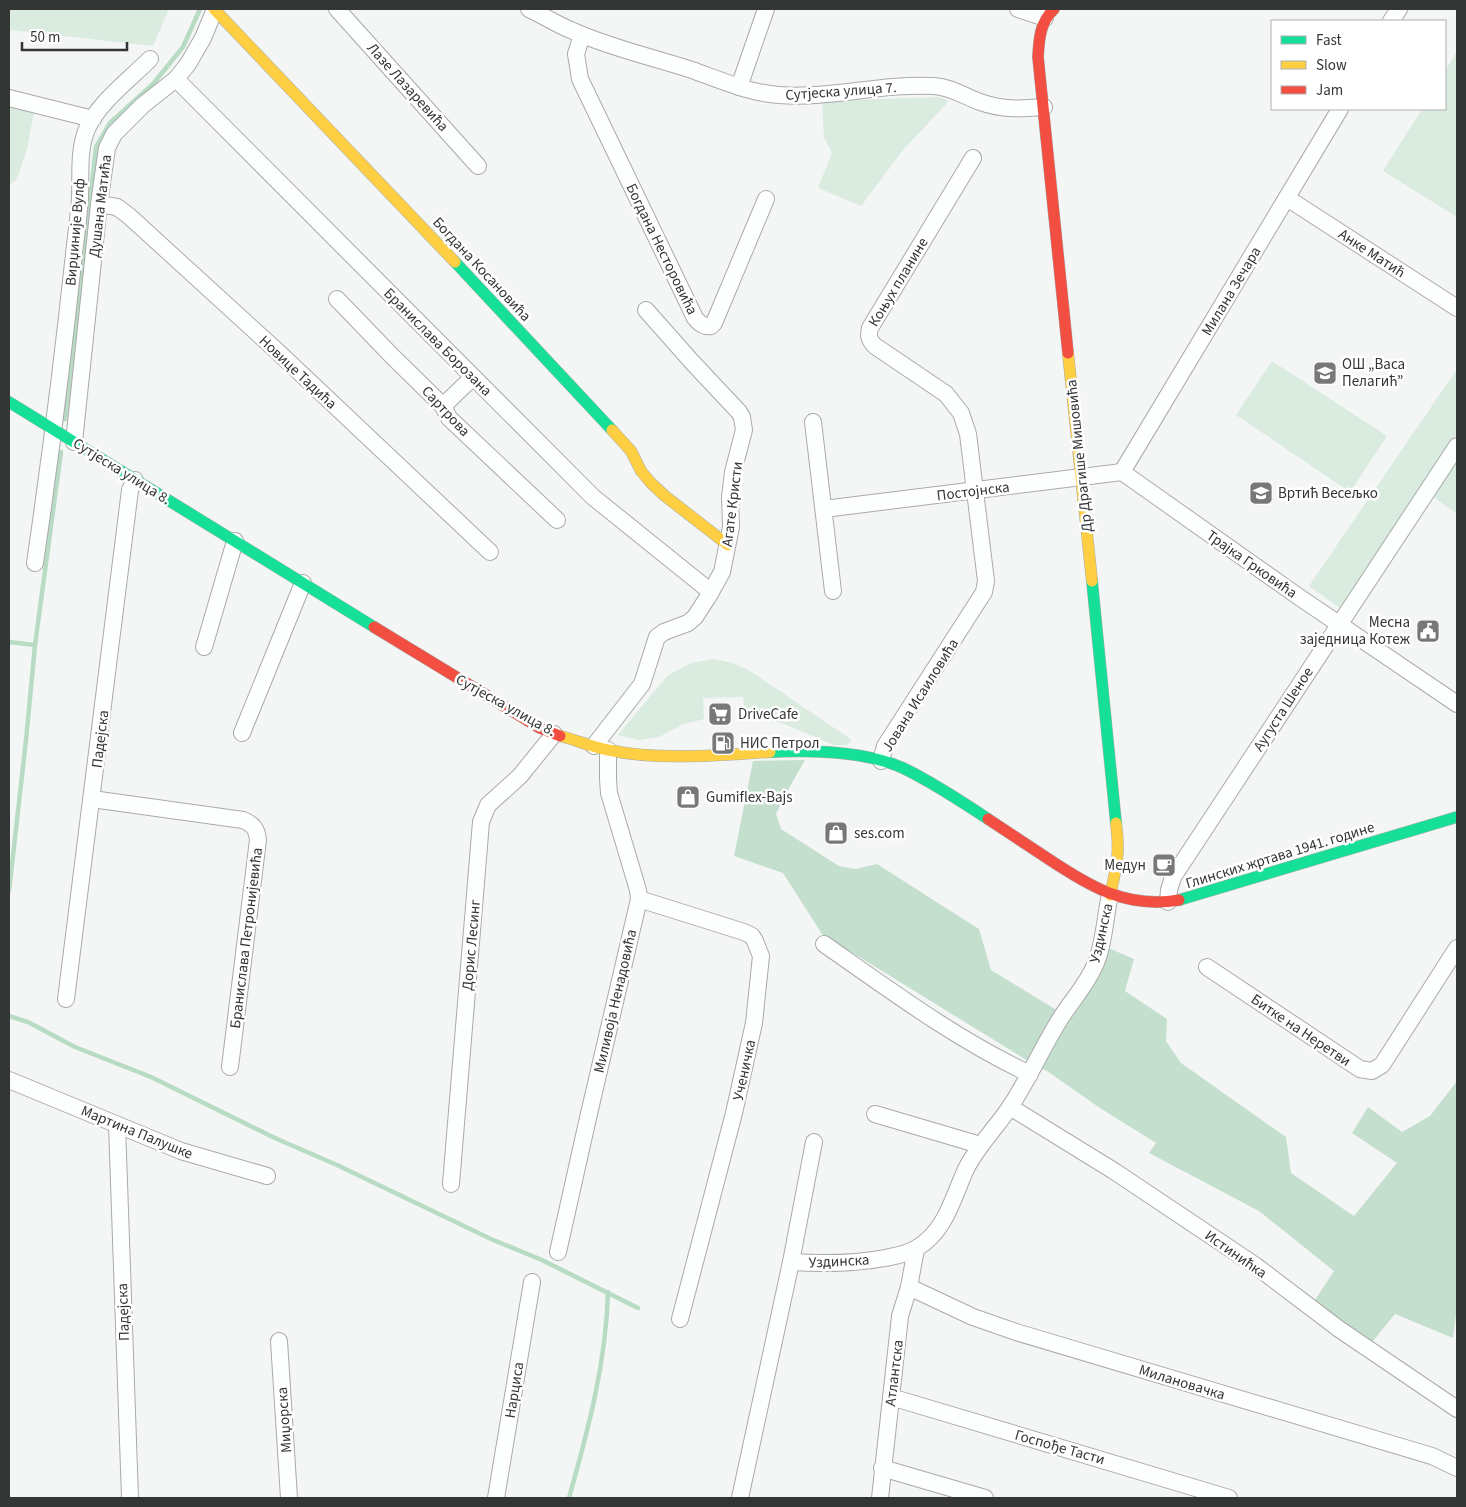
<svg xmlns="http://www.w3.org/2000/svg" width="1466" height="1507" font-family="'Source Sans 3',sans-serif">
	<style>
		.green { fill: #daebdf }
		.forest { fill: #c4dfcd }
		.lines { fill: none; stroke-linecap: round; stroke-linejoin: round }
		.stream { stroke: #b8dbc4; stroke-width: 4.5 }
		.street-casing { stroke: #a9abaa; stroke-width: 18 }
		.fast-casing { stroke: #a9abaa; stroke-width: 12 }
		.slow-casing { stroke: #a9abaa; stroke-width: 12 }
		.jam-casing { stroke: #a9abaa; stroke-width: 12 }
		.street { stroke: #fdfefe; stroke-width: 16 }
		.fast { stroke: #16e098; stroke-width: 11 }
		.slow { stroke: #ffcf43; stroke-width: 11 }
		.jam { stroke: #f24e42; stroke-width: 11 }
		.labels { text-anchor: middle; stroke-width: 5; stroke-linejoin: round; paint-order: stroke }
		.street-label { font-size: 15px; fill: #343635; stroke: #fff }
		.poi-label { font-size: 15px; fill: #343635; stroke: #fff; text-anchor: start }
	</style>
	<rect width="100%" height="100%" fill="#f4f6f5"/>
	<!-- green -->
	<g class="green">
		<path d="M9,9H169L153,46L9,30Z"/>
		<path d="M1457,51V217L1383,171L1422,109H1445V71Z"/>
		<path d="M940,97L949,101L903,150L861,206L818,188L832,153L824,137L822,101Z"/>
		<path d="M9,102L35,107L27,149L17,179L9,185Z"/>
		<path d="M1272,361L1387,436L1350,492L1236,415Z"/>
		<path d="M1457,369V434L1340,608L1309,586Z"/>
		<path d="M1457,446V514L1427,492Z"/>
		<path d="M714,659L733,663L750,671L852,740L847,745H834L784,724L745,714L743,697L703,698L704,719L684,724L659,737L639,740L618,735L668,675L691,663Z"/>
	</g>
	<!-- forest -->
	<path class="forest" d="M805,760L788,790L776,814L781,829L839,866L855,869L877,864L979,929L991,970L1068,1017L1104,946L1134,959L1125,991L1167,1019L1166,1041L1181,1063L1286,1137L1291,1173L1354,1216L1397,1163L1352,1133L1368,1107L1402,1132L1430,1116L1457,1081V1207L1456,1213L1457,1216V1307L1453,1338L1395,1314L1372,1342L1313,1303L1334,1271L1259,1211L1149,1153L1156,1143L1100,1108L1047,1071L1033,1064L822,934L783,873L734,856L753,761Z"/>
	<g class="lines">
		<!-- stream -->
		<g class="stream">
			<path d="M65,419L96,147L110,123L153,84L183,47L200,9"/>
			<path d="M9,642L35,645L26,740L9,891"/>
			<path d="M35,645L61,452"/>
			<path d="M9,1016L28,1022L75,1047L151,1077L277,1139L337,1165L491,1239L542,1260L638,1308"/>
			<path d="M569,1498C588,1430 606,1364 608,1292"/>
		</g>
		<!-- street casing -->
		<g class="street-casing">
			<g id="street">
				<path d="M337,9L478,166"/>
				<path d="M529,9C544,16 558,25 573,31C611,48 652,57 692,70C720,80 749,93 779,95C831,99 882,83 934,86C951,87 964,96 980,102C1003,110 1020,109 1044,107"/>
				<path d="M1018,9L1045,18"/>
				<path d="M1391,21L1399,9"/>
				<path d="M582,35L576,54L580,79L695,318C700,324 704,327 711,326L714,323L766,199"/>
				<path d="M176,79L593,497L711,592"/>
				<path d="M739,87L766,9"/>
				<path d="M9,98L93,119"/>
				<path d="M1287,198L1457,308"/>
				<path d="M99,204L117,207L129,216L278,352L490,552"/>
				<path d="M337,299L392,356L443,406L449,418L557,520"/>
				<path d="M443,406L473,377"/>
				<path d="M813,422L833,591"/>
				<path d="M74,442L99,204L107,148L114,134L143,105L176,79L188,64L203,38L215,9"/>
				<path d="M1122,472L1340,109"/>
				<path d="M1122,472L1299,597L1457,704"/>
				<path d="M824,509L1122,472"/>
				<path d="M35,563C50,460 63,357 74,254C76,235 79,216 80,197C81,175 78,150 87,129C98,103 130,79 150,59"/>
				<path d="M204,647L235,541"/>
				<path d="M242,733L303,583"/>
				<path d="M594,746L642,684L657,637L664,632L688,623L695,617L708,597L722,572L731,527L730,497L733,472L744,430L742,417L739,412L692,362L646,310"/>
				<path d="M881,761L885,746L984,592L986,581L968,434L961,413L946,394L875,346C869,340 868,336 870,328L973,158"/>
				<path d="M92,799L243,820C253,824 257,829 258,840L230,1067"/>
				<path d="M639,899L744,932L752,936L755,941L761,956L754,1023L734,1113L680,1319"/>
				<path d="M1168,902L1169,890L1173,877L1457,446"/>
				<path d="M824,944C890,990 957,1040 1030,1074"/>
				<path d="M1207,967L1360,1069L1372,1071L1382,1065L1457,948"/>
				<path d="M66,999L130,490L135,480"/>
				<path d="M9,1080L181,1151L267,1176"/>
				<path d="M1010,1107L1114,1171L1256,1266L1339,1329L1457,1409"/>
				<path d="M875,1114L980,1145"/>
				<path d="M117,1125L130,1498"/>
				<path d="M451,1184L481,822L488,805L520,776L554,734"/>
				<path d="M558,1252L588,1118L639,899L638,890L609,793L608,779V750"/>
				<path d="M791,1262C823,1264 853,1264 885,1258C895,1256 908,1254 917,1248C946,1231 953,1197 966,1169C978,1145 997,1127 1012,1104C1030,1076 1044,1044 1062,1016C1073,999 1087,984 1095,965C1104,945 1105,917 1110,895"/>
				<path d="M909,1287L973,1317L1016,1332L1432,1456L1457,1468"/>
				<path d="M279,1341L289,1498"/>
				<path d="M891,1397L1229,1498"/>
				<path d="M882,1468L985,1498"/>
				<path d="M496,1498L532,1282"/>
				<path d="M740,1498L791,1262L814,1142"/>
				<path d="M880,1498L900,1316L909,1287L916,1249"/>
			</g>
		</g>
		<!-- fast casing -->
		<g class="fast-casing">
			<g id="fast">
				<path d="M455,262L612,430"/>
				<path d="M9,402L374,627"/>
				<path d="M1092,581L1116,823"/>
				<path d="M770,752C811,750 865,751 903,768C932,782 961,801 988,819"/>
				<path d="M1179,900L1457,817"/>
			</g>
		</g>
		<!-- slow casing -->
		<g class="slow-casing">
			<g id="slow">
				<path d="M214,9L455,262"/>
				<path d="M1068,353L1092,581"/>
				<path d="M612,430L631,451L641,471L651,483L665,496L728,545"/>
				<path d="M560,736C576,740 592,747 608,750C661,761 717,755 770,752"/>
				<path d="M1110,895C1117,866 1120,853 1116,823"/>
			</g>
		</g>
		<!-- jam casing -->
		<g class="jam-casing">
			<g id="jam">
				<path d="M1054,9C1040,22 1039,39 1038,57L1068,353"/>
				<path d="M374,627L540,728L560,736"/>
				<path d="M988,819C1008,832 1027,845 1047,858C1089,886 1126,909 1179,900"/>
			</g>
		</g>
		<!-- street -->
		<use href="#street" class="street"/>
		<!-- fast -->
		<use href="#fast" class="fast"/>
		<!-- slow -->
		<use href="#slow" class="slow"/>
		<!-- jam -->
		<use href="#jam" class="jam"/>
	</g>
	<!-- icons -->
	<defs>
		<g id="school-square" transform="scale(1.25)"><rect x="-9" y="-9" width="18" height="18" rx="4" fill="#777978" stroke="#fff"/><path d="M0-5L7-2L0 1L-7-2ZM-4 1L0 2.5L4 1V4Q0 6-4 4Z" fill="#fff"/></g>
		<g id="civic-square" transform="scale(1.25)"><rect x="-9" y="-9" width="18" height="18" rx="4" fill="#777978" stroke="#fff"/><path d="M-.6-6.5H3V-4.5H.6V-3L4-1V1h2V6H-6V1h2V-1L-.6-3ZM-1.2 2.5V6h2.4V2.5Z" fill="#fff"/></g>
		<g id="supermarket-square" transform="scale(1.25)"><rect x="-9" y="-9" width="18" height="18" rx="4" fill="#777978" stroke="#fff"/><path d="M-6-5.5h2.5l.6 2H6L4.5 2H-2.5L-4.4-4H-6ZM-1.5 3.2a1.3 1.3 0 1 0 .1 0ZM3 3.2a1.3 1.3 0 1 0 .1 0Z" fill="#fff"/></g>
		<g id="fuel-square" transform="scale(1.25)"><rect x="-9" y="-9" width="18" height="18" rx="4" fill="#777978" stroke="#fff"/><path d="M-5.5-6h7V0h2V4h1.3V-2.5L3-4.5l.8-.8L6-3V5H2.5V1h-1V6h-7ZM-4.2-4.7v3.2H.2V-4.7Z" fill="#fff"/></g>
		<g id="shop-square" transform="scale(1.25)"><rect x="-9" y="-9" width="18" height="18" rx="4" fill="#777978" stroke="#fff"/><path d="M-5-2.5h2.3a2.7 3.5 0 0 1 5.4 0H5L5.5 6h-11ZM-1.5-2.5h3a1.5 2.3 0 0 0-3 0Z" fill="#fff"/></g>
		<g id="cafe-square" transform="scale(1.25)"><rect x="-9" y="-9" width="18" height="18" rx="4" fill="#777978" stroke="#fff"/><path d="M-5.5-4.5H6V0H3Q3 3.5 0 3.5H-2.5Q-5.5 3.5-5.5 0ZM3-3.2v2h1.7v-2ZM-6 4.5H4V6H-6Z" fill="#fff"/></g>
	</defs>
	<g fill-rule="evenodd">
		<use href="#school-square" x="1325" y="373"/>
		<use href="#school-square" x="1261" y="493"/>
		<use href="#civic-square" x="1428" y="631"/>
		<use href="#supermarket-square" x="720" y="714"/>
		<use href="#fuel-square" x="723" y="743"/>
		<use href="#shop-square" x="688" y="797"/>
		<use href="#shop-square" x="836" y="833"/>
		<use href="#cafe-square" x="1164" y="865"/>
	</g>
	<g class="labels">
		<!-- street labels -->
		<g class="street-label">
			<text transform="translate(408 87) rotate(48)" y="5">Лазе Лазаревића</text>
			<text transform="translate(841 91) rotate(-4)" y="5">Сутјеска улица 7.</text>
			<text transform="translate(100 206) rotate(-83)" y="5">Душана Матића</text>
			<text transform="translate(75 232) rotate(-85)" y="5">Вирџиније Вулф</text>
			<text transform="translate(662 249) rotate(64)" y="5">Богдана Несторовића</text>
			<text transform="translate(1372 253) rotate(33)" y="5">Анке Матић</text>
			<text transform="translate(482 269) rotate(47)" y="5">Богдана Косановића</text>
			<text transform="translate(898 282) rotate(-59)" y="5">Коњух планине</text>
			<text transform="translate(1231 291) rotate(-59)" y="5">Милана Зечара</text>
			<text transform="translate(438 342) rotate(45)" y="5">Бранислава Борозана</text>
			<text transform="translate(298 372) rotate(43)" y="5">Новице Тадића</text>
			<text transform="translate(446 411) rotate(47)" y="5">Сартрова</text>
			<text transform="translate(1079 456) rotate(-96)" y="5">Др Драгише Мишовића</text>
			<text transform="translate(122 471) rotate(32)" y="5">Сутјеска улица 8.</text>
			<text transform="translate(973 491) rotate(-7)" y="5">Постојнска</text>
			<text transform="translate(732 504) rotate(-83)" y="5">Агате Кристи</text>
			<text transform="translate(1252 564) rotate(35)" y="5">Трајка Грковића</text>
			<text transform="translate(920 695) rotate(-58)" y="5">Јована Исаиловића</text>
			<text transform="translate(506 705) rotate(29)" y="5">Сутјеска улица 8.</text>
			<text transform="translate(1283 709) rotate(-57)" y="5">Аугуста Шеное</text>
			<text transform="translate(100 739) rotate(-83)" y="5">Падејска</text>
			<text transform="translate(1280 855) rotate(-17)" y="5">Глинских жртава 1941. године</text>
			<text transform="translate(1101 933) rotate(-77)" y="5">Уздинска</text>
			<text transform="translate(246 938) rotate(-83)" y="5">Бранислава Петронијевића</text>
			<text transform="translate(471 945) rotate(-85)" y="5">Дорис Лесинг</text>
			<text transform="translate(615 1001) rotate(-77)" y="5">Миливоја Ненадовића</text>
			<text transform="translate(1301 1030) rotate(34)" y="5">Битке на Неретви</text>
			<text transform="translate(744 1070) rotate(-78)" y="5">Ученичка</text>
			<text transform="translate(137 1132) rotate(22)" y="5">Мартина Палушке</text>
			<text transform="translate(1236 1254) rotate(35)" y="5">Истинићка</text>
			<text transform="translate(839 1261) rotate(-3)" y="5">Уздинска</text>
			<text transform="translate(123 1312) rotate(-92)" y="5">Падејска</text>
			<text transform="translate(894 1373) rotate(-83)" y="5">Атлантска</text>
			<text transform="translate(1182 1382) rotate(17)" y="5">Милановачка</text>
			<text transform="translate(514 1390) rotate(-81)" y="5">Нарциса</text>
			<text transform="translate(284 1420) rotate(-94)" y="5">Миџорска</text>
			<text transform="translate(1060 1447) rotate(16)" y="5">Госпође Тасти</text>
		</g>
		<!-- poi labels -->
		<g class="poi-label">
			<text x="1342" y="369">ОШ „Васа<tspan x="1342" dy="17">Пелагић”</tspan></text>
			<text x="1278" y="498">Вртић Весељко</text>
			<text x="1410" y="627" text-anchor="end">Месна<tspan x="1410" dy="17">заједница Котеж</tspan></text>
			<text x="738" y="719">DriveCafe</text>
			<text x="740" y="748">НИС Петрол</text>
			<text x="706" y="802">Gumiflex-Bajs</text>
			<text x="854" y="838">ses.com</text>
			<text x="1146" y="870" text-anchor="end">Медун</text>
		</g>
	</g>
	<!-- border -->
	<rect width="1466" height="1507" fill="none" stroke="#343635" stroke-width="20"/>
	<!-- legend -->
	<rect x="1271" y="20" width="175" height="90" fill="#ffffff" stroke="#aeafae"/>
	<rect x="1281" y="36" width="25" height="8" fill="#16e098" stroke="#aeafae"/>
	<text x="1316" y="45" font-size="15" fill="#343635">Fast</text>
	<rect x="1281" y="61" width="25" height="8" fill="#ffcf43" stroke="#aeafae"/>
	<text x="1316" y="70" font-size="15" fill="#343635">Slow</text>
	<rect x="1281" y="86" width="25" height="8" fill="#f24e42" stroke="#aeafae"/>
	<text x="1316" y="95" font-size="15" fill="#343635">Jam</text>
	<!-- scale -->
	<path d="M22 42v8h105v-8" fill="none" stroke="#343635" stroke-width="2.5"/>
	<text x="30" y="42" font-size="15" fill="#343635" stroke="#ffffff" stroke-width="4" paint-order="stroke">50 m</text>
</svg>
